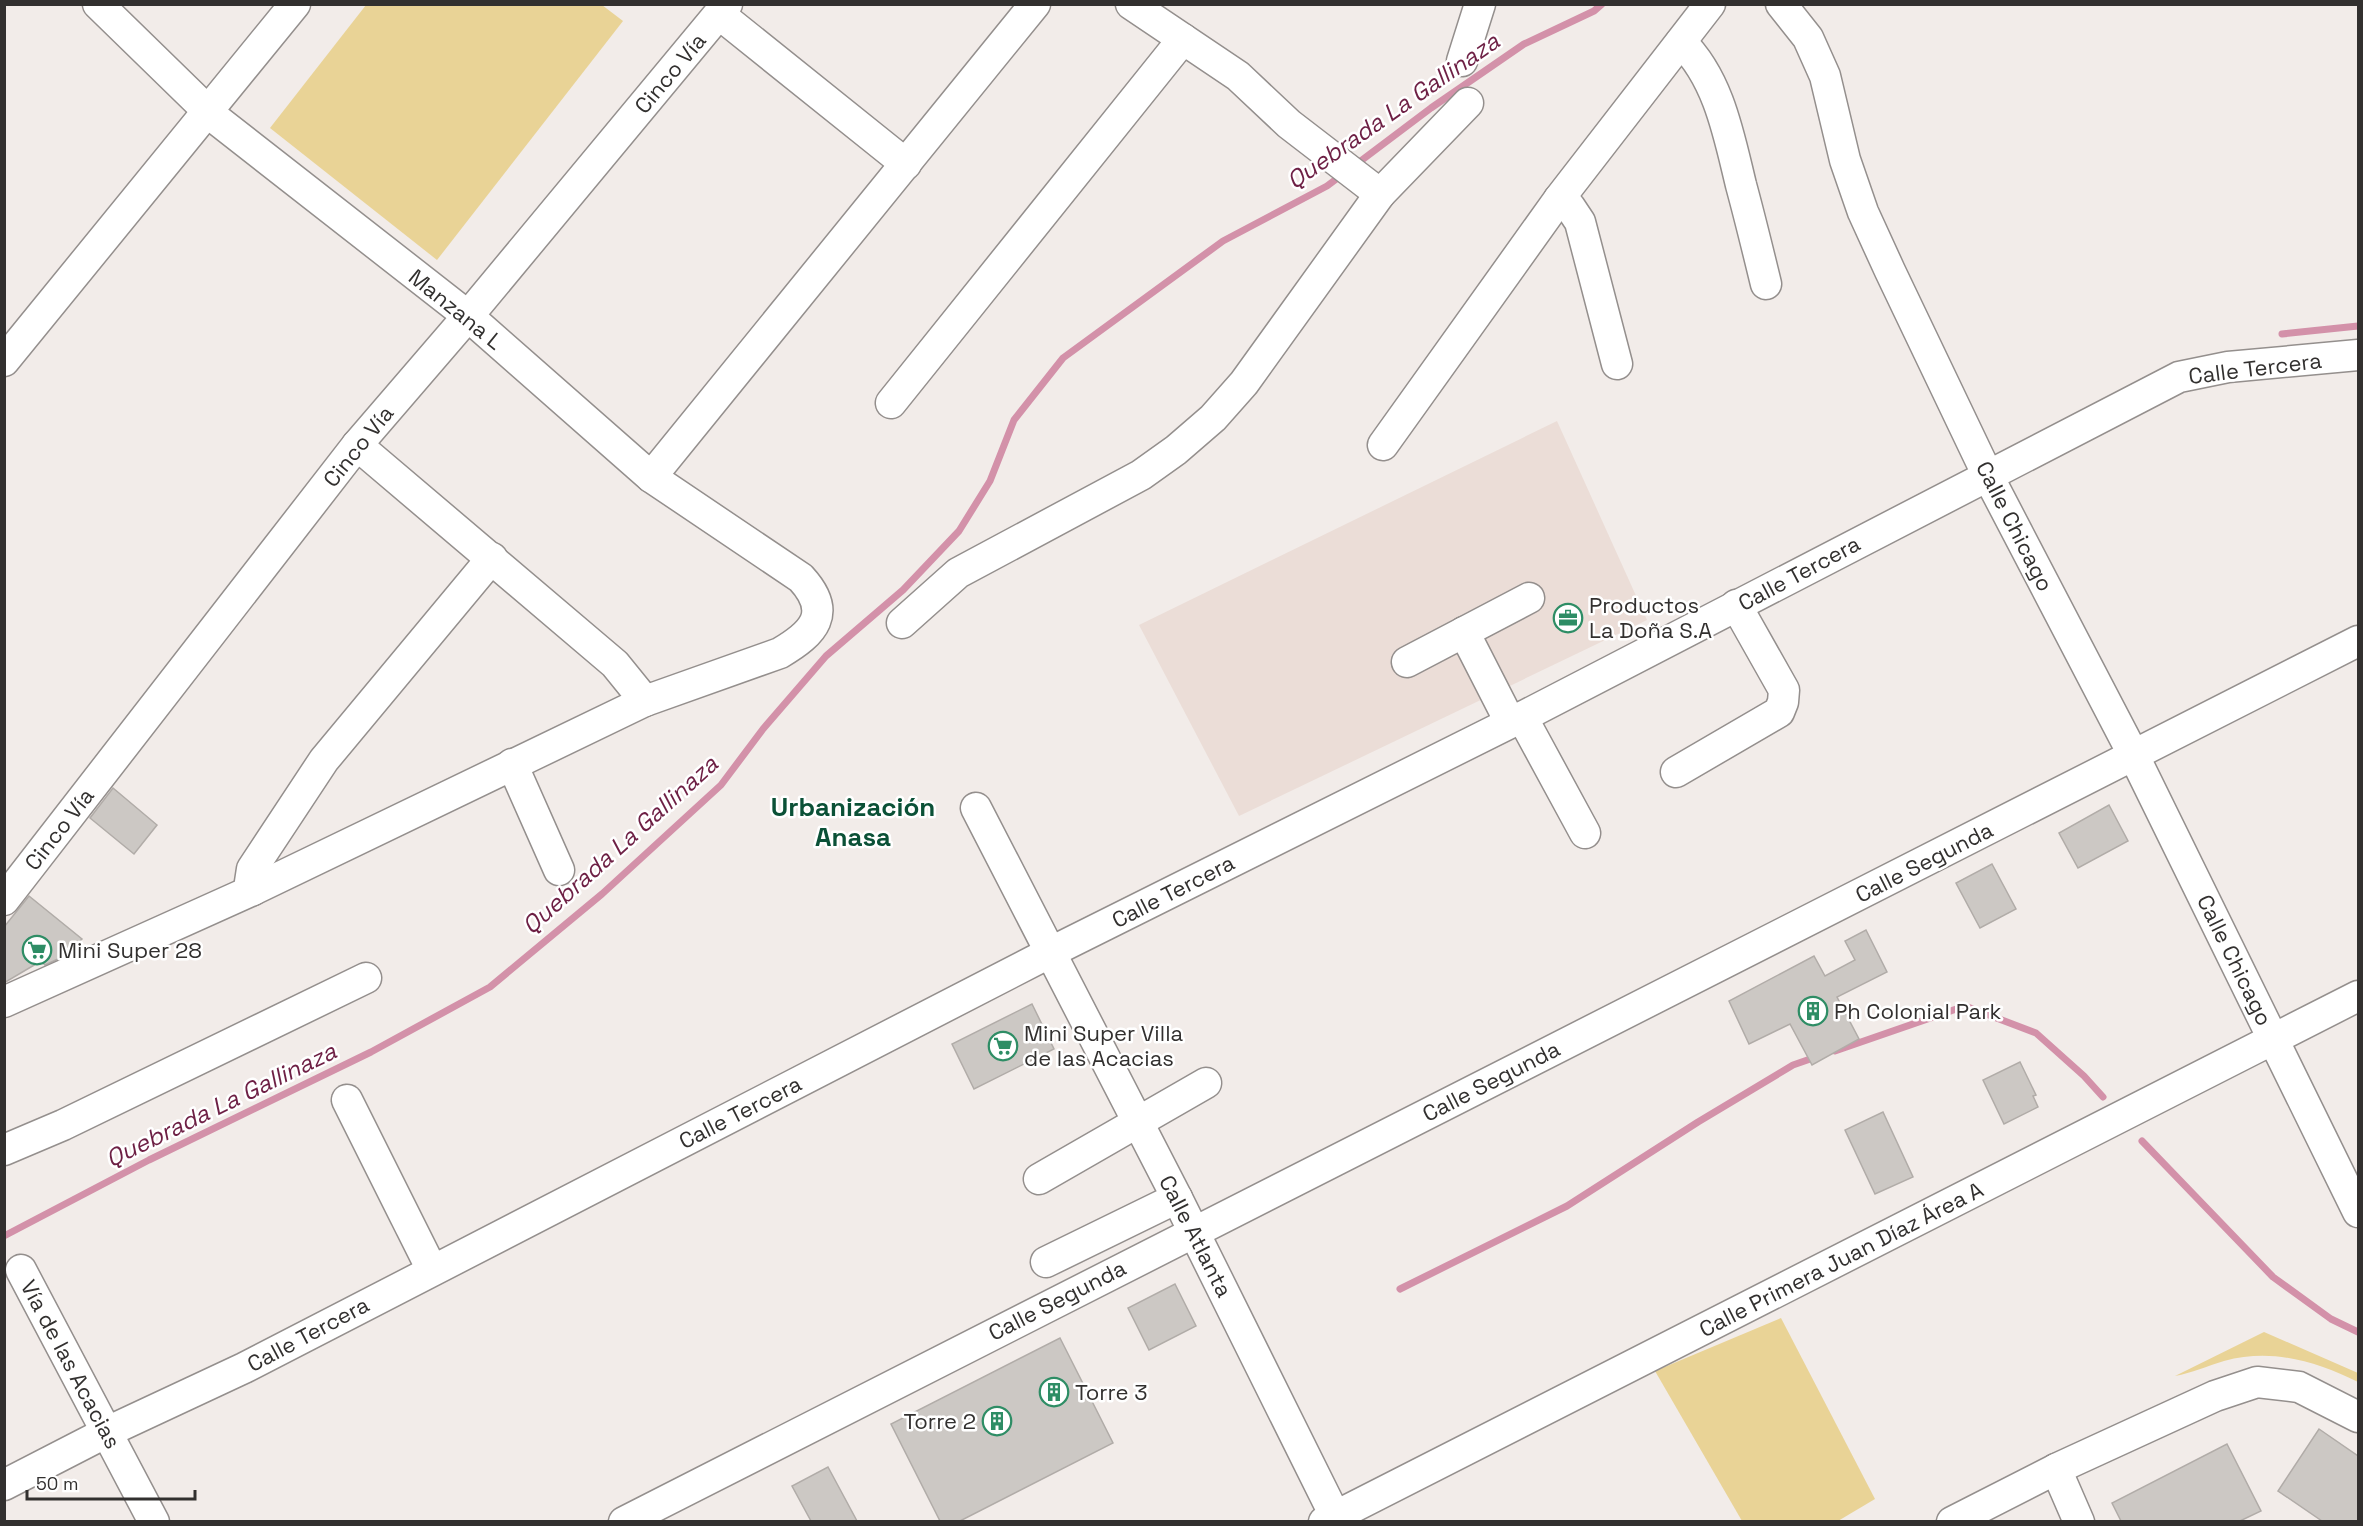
<svg xmlns="http://www.w3.org/2000/svg" width="2363" height="1526" font-family="'Space Grotesk',sans-serif">
	<style>
		.built { fill: #ebddd7 }
		.green { fill: #e9d396 }
		.lines { fill: none; stroke-linecap: round; stroke-linejoin: round }
		.stream { stroke: #d391a9; stroke-width: 7 }
		.building { fill: #ccc8c4; stroke: #b1aca8; stroke-width: 1.5 }
		.minor-casing { stroke: #948f8d; stroke-width: 33 }
		.minor { stroke: #fff; stroke-width: 30 }
		.labels { text-anchor: middle; stroke-width: 5; stroke-linejoin: round; paint-order: stroke }
		.street-label { font-size: 22px; fill: #32302f; stroke: #fff }
		.poi-label { font-size: 22px; fill: #32302f; stroke: #fff; text-anchor: start }
		.water-label { font-size: 24px; font-style: italic; fill: #6d1f44; stroke: #fff }
		.quarter-label { font-size: 26px; font-weight: bold; fill: #0b5137; stroke: #fff }
	</style>
	<rect width="100%" height="100%" fill="#f2ece9"/>
	<!-- built -->
	<path class="built" d="M1557,421L1647,620L1239,816L1139,625Z"/>
	<!-- green -->
	<g class="green">
		<path d="M366,5H602L623,21L437,260L270,128Z"/>
		<path d="M1781,1318L1875,1499L1838,1521H1742L1655,1371Z"/>
		<path d="M2264,1332L2358,1373V1382C2315,1361 2272,1348 2224,1361C2207,1366 2192,1373 2175,1376Z"/>
	</g>
	<g class="lines">
		<!-- stream -->
		<g class="stream">
			<path d="M1354,166L1431,108L1524,44L1594,11L1602,4"/>
			<path d="M2282,334L2358,326"/>
			<path d="M1835,1051L1965,1006L2036,1033L2084,1076L2103,1097"/>
			<path d="M2142,1141L2273,1277L2331,1319L2358,1332"/>
			<path d="M4,1236L149,1160L371,1052L490,987L602,894L721,785L763,729L826,656L903,590L959,531L990,481L1014,420L1063,358L1223,241L1327,186L1343,174"/>
			<path d="M1400,1289L1567,1206L1698,1122L1793,1065L1816,1057"/>
		</g>
	</g>
	<!-- building -->
	<g class="building">
		<path d="M113,788L157,825L134,854L90,818Z"/>
		<path d="M2109,805L2128,841L2078,868L2059,833Z"/>
		<path d="M1992,864L2016,909L1980,928L1956,883Z"/>
		<path d="M29,896L82,939L58,959L45,965L41,961L4,983V927Z"/>
		<path d="M1866,930L1887,972L1837,997L1859,1039L1812,1065L1790,1024L1749,1044L1729,1001L1814,956L1825,976L1855,960L1845,941Z"/>
		<path d="M1032,1004L1054,1049L974,1089L952,1044Z"/>
		<path d="M2020,1062L2036,1095L2033,1096L2038,1107L2004,1124L1983,1080Z"/>
		<path d="M1883,1112L1913,1177L1875,1194L1845,1130Z"/>
		<path d="M1175,1284L1196,1326L1149,1350L1128,1308Z"/>
		<path d="M1060,1338L1113,1443L960,1521H940L891,1424Z"/>
		<path d="M2319,1429L2358,1456V1521H2322L2278,1491Z"/>
		<path d="M2227,1444L2261,1511L2240,1521H2121L2112,1503Z"/>
		<path d="M828,1467L857,1521H811L792,1486Z"/>
	</g>
	<g class="lines">
		<!-- minor casing -->
		<g class="minor-casing">
			<g id="minor">
				<path d="M1131,4L1238,76L1289,124L1380,194"/>
				<path d="M1781,4L1808,38L1825,76L1845,160L1863,212L1890,271L1987,474L2134,756L2358,1212"/>
				<path d="M719,14L906,164"/>
				<path d="M1681,42C1719,79 1729,136 1741,185C1750,218 1758,251 1766,284"/>
				<path d="M1462,61L1480,4"/>
				<path d="M1559,199L1570,207L1580,222L1617,364"/>
				<path d="M4,361L295,4"/>
				<path d="M891,403L1183,39"/>
				<path d="M357,445L615,664L645,701"/>
				<path d="M1383,445L1559,199L1710,4"/>
				<path d="M651,477L1035,4"/>
				<path d="M902,623L958,573L1141,475L1176,450L1213,418L1244,383L1380,194L1468,103"/>
				<path d="M1464,632L1510,722"/>
				<path d="M1407,662L1529,598"/>
				<path d="M1522,717L1585,833"/>
				<path d="M512,764L559,870"/>
				<path d="M1676,772L1779,712L1783,702L1784,690L1736,605"/>
				<path d="M976,808L1177,1198L1338,1522"/>
				<path d="M253,890L250,882L252,869L324,760L492,558"/>
				<path d="M4,900L357,445L468,316L727,4"/>
				<path d="M4,1002L253,890L645,701L780,653C814,633 833,613 801,578L651,477L468,316L216,119L98,4"/>
				<path d="M347,1100L432,1270"/>
				<path d="M4,1150L63,1125L366,978"/>
				<path d="M1039,1179L1206,1083"/>
				<path d="M1046,1262L1177,1198"/>
				<path d="M21,1270L154,1522"/>
				<path d="M2056,1469L2079,1522"/>
				<path d="M4,1485L107,1432L244,1368L1051,952L1522,717L2179,377L2228,367L2358,355"/>
				<path d="M624,1522L2358,641"/>
				<path d="M1324,1522L2358,996"/>
				<path d="M1952,1522L2056,1469L2215,1396L2257,1382L2299,1387L2358,1417"/>
			</g>
		</g>
		<!-- minor -->
		<use href="#minor" class="minor"/>
	</g>
	<!-- icons -->
	<defs>
		<g id="office-ring" transform="scale(1.5)"><circle r="9.5" fill="#fff" stroke="#2e8d65" stroke-width="1.5"/><path d="M-6-3h4V-5.5h4V-3h4V5H-6ZM-1-4.5V-3h2v-1.5ZM-6 0V1H6V0Z" fill="#2e8d65"/></g>
		<g id="supermarket-ring" transform="scale(1.5)"><circle r="9.5" fill="#fff" stroke="#2e8d65" stroke-width="1.5"/><path d="M-6-5.5h2.5l.6 2H6L4.5 2H-2.5L-4.4-4H-6ZM-1.5 3.2a1.3 1.3 0 1 0 .1 0ZM3 3.2a1.3 1.3 0 1 0 .1 0Z" fill="#2e8d65"/></g>
		<g id="building-ring" transform="scale(1.5)"><circle r="9.5" fill="#fff" stroke="#2e8d65" stroke-width="1.5"/><path d="M-4-6H4V6H1V3H-1V6H-4ZM-2.5-4.3h1.7v1.8h-1.7ZM.8-4.3h1.7v1.8H.8ZM-2.5-1h1.7V.8h-1.7ZM.8-1h1.7V.8H.8Z" fill="#2e8d65"/></g>
	</defs>
	<g fill-rule="evenodd">
		<use href="#office-ring" x="1568" y="618"/>
		<use href="#supermarket-ring" x="37" y="950"/>
		<use href="#building-ring" x="1813" y="1011"/>
		<use href="#supermarket-ring" x="1003" y="1046"/>
		<use href="#building-ring" x="1054" y="1392"/>
		<use href="#building-ring" x="997" y="1421"/>
	</g>
	<g class="labels">
		<!-- street labels -->
		<g class="street-label">
			<text transform="translate(670 73) rotate(-50)" y="8">Cinco Vía</text>
			<text transform="translate(456 309) rotate(39)" y="8">Manzana L</text>
			<text transform="translate(2255 368) rotate(-7)" y="8">Calle Tercera</text>
			<text transform="translate(358 446) rotate(-51)" y="8">Cinco Vía</text>
			<text transform="translate(2015 526) rotate(63)" y="8">Calle Chicago</text>
			<text transform="translate(1799 573) rotate(-28)" y="8">Calle Tercera</text>
			<text transform="translate(59 829) rotate(-52)" y="8">Cinco Vía</text>
			<text transform="translate(1924 862) rotate(-27)" y="8">Calle Segunda</text>
			<text transform="translate(1173 891) rotate(-27)" y="8">Calle Tercera</text>
			<text transform="translate(2235 960) rotate(64)" y="8">Calle Chicago</text>
			<text transform="translate(1491 1081) rotate(-27)" y="8">Calle Segunda</text>
			<text transform="translate(740 1112) rotate(-27)" y="8">Calle Tercera</text>
			<text transform="translate(1196 1236) rotate(63)" y="8">Calle Atlanta</text>
			<text transform="translate(1841 1259) rotate(-27)" y="8">Calle Primera Juan Díaz Área A</text>
			<text transform="translate(1057 1300) rotate(-27)" y="8">Calle Segunda</text>
			<text transform="translate(308 1334) rotate(-28)" y="8">Calle Tercera</text>
			<text transform="translate(71 1364) rotate(62)" y="8">Vía de las Acacias</text>
		</g>
		<!-- poi labels -->
		<g class="poi-label">
			<text x="1589" y="613">Productos<tspan x="1589" dy="25">La Doña S.A</tspan></text>
			<text x="58" y="958">Mini Super 28</text>
			<text x="1834" y="1019">Ph Colonial Park</text>
			<text x="1024" y="1041">Mini Super Villa<tspan x="1024" dy="25">de las Acacias</tspan></text>
			<text x="1075" y="1400">Torre 3</text>
			<text x="976" y="1429" text-anchor="end">Torre 2</text>
		</g>
		<!-- water labels -->
		<g class="water-label">
			<text transform="translate(1393 111) rotate(-35)" y="8">Quebrada La Gallinaza</text>
			<text transform="translate(620 845) rotate(-42)" y="8">Quebrada La Gallinaza</text>
			<text transform="translate(221 1105) rotate(-26)" y="8">Quebrada La Gallinaza</text>
		</g>
		<!-- quarter labels -->
		<g class="quarter-label">
			<text x="853" y="816">Urbanización<tspan x="853" dy="30">Anasa</tspan></text>
		</g>
	</g>
	<!-- border -->
	<rect width="2363" height="1526" fill="none" stroke="#32302f" stroke-width="12"/>
	<!-- scale -->
	<path d="M27 1490v9h168v-9" fill="none" stroke="#32302f" stroke-width="3"/>
	<text x="36" y="1490" font-size="18" fill="#32302f" stroke="#ffffff" stroke-width="4.5" paint-order="stroke">50 m</text>
</svg>
